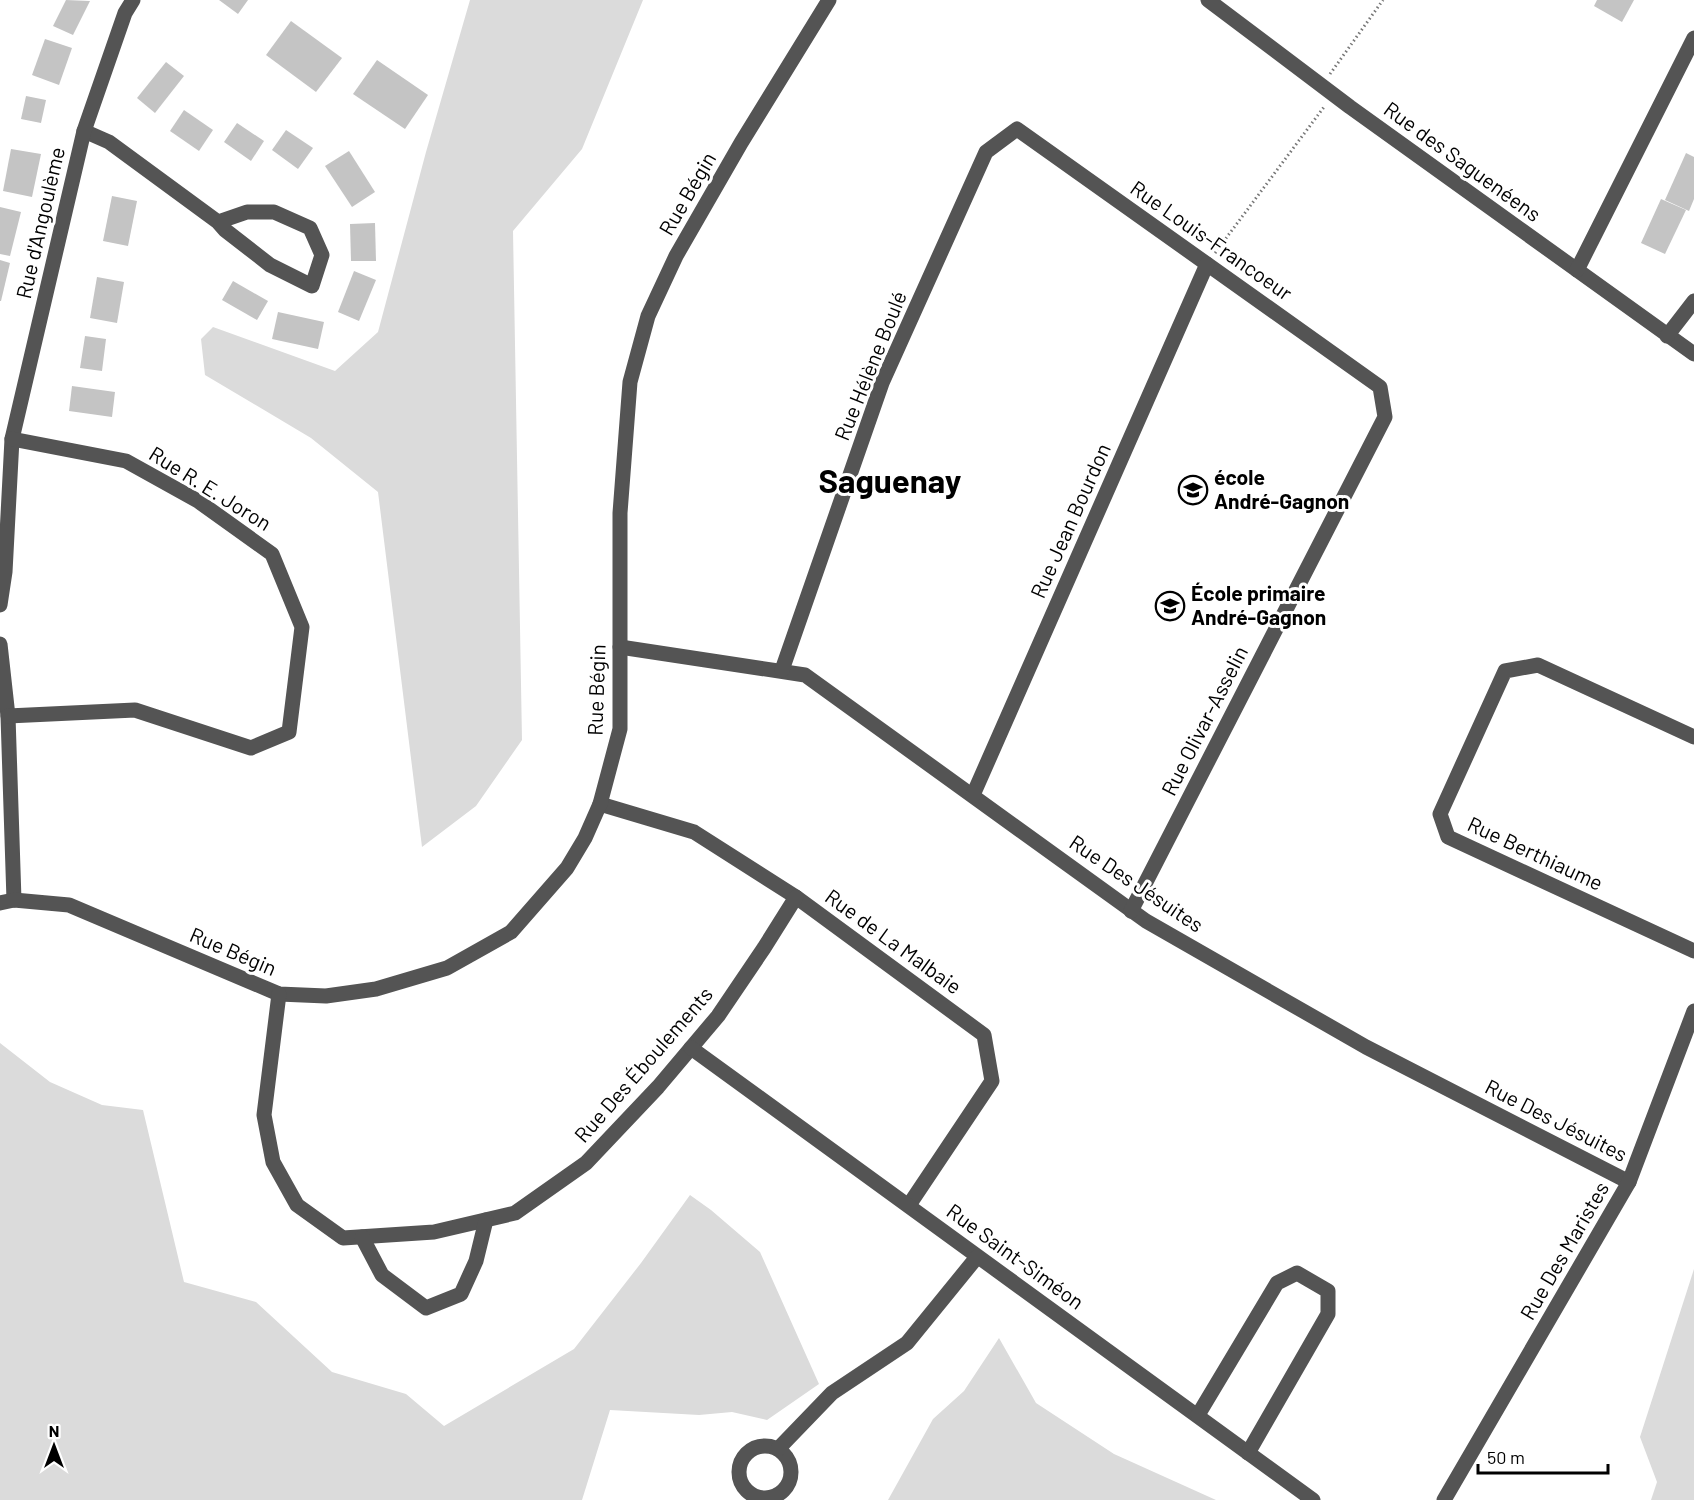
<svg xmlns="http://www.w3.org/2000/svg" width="1694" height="1500" font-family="Barlow,sans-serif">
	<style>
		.green { fill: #dbdbdb }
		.building { fill: #c4c4c4 }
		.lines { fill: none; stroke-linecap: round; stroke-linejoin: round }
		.path { stroke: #767676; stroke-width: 3; stroke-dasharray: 1.5 3; stroke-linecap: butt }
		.minor { stroke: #545454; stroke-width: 15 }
		.labels { text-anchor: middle; stroke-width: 6; stroke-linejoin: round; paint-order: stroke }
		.street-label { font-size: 21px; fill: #000; stroke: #fff }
		.poi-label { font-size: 21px; font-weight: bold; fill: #000; stroke: #fff; text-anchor: start }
		.town-label { font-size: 33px; font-weight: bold; fill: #000; stroke: #fff }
	</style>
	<rect width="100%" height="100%" fill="#fff"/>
	<!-- green -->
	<g class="green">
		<path d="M470,0H643L582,149L513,231L522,740L476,806L422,847L378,492L311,438L205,375L201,339L213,327L335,371L378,332L426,152Z"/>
		<path d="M0,1043L50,1082L102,1105L143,1110L184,1282L256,1302L332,1372L406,1394L444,1426L574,1349L641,1263L690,1195L711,1210L760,1252L819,1384L767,1420L732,1412L699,1415L610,1410L582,1500H0Z"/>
		<path d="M1694,1269V1500H1651L1657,1482L1640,1437Z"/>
		<path d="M999,1338L1036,1403L1114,1454L1216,1500H888L933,1419L964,1391Z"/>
	</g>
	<!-- building -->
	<g class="building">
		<path d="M66,0L90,1L73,35L53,26Z"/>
		<path d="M219,0H248L238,14Z"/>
		<path d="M1597,0H1634L1622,22L1594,6Z"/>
		<path d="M291,21L342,58L316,92L266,55Z"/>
		<path d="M45,39L72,48L59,85L32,75Z"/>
		<path d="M377,60L428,95L405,129L353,94Z"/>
		<path d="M166,62L184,76L155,113L137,98Z"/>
		<path d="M26,96L46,100L41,123L21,119Z"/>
		<path d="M184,110L213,130L199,151L170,131Z"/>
		<path d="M237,123L264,141L251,161L224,142Z"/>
		<path d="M286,130L313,148L298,169L272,150Z"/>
		<path d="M11,149L41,154L32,197L3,191Z"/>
		<path d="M349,151L375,192L352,207L325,166Z"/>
		<path d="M1686,153L1694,157V199L1689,211L1665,200Z"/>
		<path d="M112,196L137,201L128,246L103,241Z"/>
		<path d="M1661,199L1686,210L1665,254L1641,243Z"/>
		<path d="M0,207L21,212L10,256L0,254Z"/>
		<path d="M375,223L376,261H351L350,224Z"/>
		<path d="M0,260L10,263L1,301H0Z"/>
		<path d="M354,271L376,280L359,321L338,312Z"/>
		<path d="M97,277L124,282L117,323L90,318Z"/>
		<path d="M233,281L268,301L257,320L222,300Z"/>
		<path d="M278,312L324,322L318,349L272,339Z"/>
		<path d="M85,336L106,339L102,371L80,368Z"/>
		<path d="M72,386L115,392L112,417L69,411Z"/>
	</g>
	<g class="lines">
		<!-- path -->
		<g class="path">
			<path d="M1330,74L1383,0"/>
			<path d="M1215,253L1324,107"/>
		</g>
		<!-- minor -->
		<g class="minor">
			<path d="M1208,0L1350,107L1694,354"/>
			<path d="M84,131L109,142L218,222L225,230L270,265L312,286L322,255L310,228L274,212H247L218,222"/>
			<path d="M1577,270L1694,38"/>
			<path d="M1667,336L1694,301"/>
			<path d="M0,605L5,572L12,439L84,131L125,13L133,0"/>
			<path d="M0,644L8,716L14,900"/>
			<path d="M620,647L805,675L1146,921L1366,1047L1629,1182"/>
			<path d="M782,670L882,383L986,152L1017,129L1380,387L1385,417L1131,911"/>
			<path d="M8,716L135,710L251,748L289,732L302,627L272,554L198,501L126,461L12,439"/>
			<path d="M1694,737L1538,665L1505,671L1440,814L1448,837L1694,951"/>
			<path d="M973,795L1207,264"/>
			<path d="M600,804L694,832L796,897L984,1035L992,1081L909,1205"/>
			<path d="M0,903L14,900L69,905L279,994L326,996L376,989L447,968L511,932L567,868L585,838L600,804L620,729V513L630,382L648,316L676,256L741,143L829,0"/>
			<path d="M279,994L264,1115L273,1162L297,1205L343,1238L434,1232L515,1213L586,1163L658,1087L718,1016L764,948L796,897"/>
			<path d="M691,1048L1313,1500"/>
			<path d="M362,1237L382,1275L426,1308L461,1294L476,1261L486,1220"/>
			<path d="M1198,1415L1277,1283L1297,1273L1328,1291V1314L1248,1453"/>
			<circle cx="765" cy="1472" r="26"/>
			<path d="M778,1449L832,1393L907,1343L977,1257"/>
			<path d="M1444,1500L1629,1182L1694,1011"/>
		</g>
	</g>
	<!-- icons -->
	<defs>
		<g id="school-ring" transform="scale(1.5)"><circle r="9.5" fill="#fff" stroke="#000" stroke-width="1.5"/><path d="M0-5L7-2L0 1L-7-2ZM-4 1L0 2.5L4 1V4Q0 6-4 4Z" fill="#000"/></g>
	</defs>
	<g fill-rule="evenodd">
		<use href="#school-ring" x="1193" y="490"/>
		<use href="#school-ring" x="1170" y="606"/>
	</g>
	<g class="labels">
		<!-- street labels -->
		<g class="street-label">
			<text transform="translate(1462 162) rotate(36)" y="7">Rue des Saguenéens</text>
			<text transform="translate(688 194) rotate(-60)" y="7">Rue Bégin</text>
			<text transform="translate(41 223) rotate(-77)" y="7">Rue d'Angoulème</text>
			<text transform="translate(1211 241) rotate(35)" y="7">Rue Louis-Francoeur</text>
			<text transform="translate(871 366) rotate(-68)" y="7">Rue Hélène Boulé</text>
			<text transform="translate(210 489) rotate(32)" y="7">Rue R. E. Joron</text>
			<text transform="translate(1071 521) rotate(-66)" y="7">Rue Jean Bourdon</text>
			<text transform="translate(597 690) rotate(-88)" y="7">Rue Bégin</text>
			<text transform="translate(1205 721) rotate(-63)" y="7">Rue Olivar-Asselin</text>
			<text transform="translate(1535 854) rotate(25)" y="7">Rue Berthiaume</text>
			<text transform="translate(1136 884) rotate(34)" y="7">Rue Des Jésuites</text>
			<text transform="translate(893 942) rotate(36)" y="7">Rue de La Malbaie</text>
			<text transform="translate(233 952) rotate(23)" y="7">Rue Bégin</text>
			<text transform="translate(644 1065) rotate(-49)" y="7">Rue Des Éboulements</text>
			<text transform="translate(1556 1121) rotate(27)" y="7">Rue Des Jésuites</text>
			<text transform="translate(1565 1251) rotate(-60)" y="7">Rue Des Maristes</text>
			<text transform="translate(1015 1257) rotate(36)" y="7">Rue Saint-Siméon</text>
		</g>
		<!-- poi labels -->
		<g class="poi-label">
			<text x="1214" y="485">école<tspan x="1214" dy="24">André-Gagnon</tspan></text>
			<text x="1191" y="601">École primaire<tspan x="1191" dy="24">André-Gagnon</tspan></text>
		</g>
		<!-- town labels -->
		<g class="town-label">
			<text x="890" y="493">Saguenay</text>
		</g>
	</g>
	<!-- north arrow -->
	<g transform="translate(54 1446)" stroke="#ffffff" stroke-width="4.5" paint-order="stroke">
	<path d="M0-4.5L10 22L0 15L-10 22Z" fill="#000000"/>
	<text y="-9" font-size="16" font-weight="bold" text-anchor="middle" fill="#000000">N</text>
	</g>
	<!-- scale -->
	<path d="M1478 1464v9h130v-9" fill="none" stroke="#000000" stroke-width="3"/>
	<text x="1487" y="1464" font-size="18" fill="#000000" stroke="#ffffff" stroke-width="4.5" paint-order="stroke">50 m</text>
</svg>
